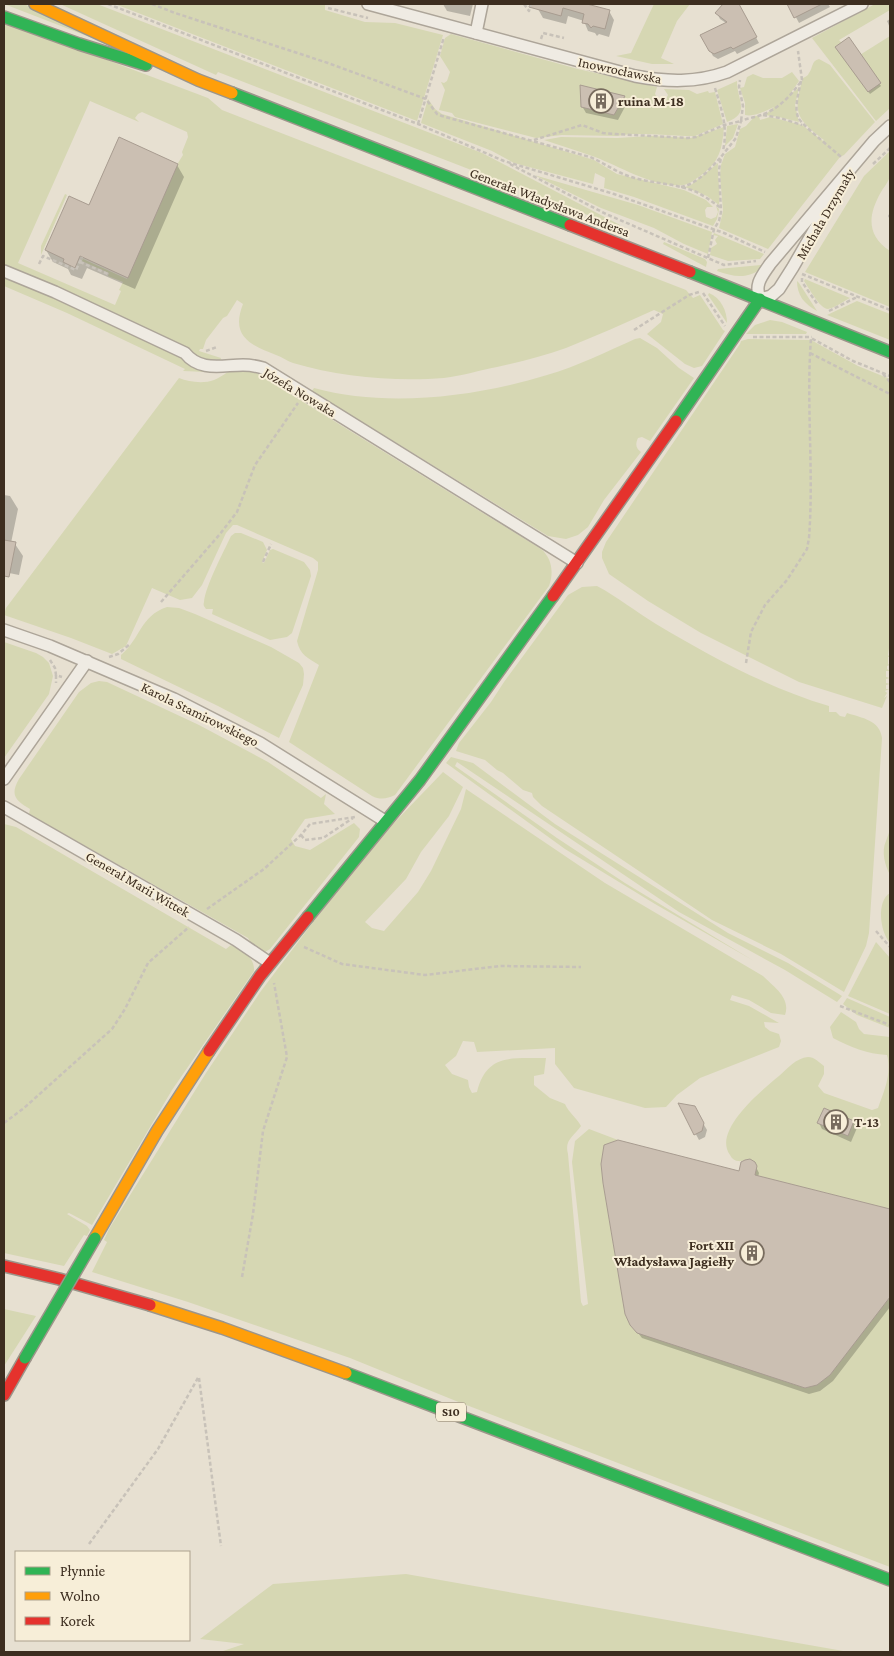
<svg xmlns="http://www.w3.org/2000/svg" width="894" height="1656" font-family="'Crimson Pro',serif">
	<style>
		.green { fill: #d6d7b3; fill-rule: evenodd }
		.shadow { fill: #0003 }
		.building { fill: #cbbfb2; stroke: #a89c90 }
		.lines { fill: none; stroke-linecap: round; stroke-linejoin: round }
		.street-casing { stroke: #ada599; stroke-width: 14 }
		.fast-casing { stroke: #9c958a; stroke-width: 14 }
		.slow-casing { stroke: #9c958a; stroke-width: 14 }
		.jam-casing { stroke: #9c958a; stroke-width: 14 }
		.path { stroke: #c8c2b9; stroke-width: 2.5; stroke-dasharray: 4 2.5; stroke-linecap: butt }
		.street { stroke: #efebe3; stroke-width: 11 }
		.fast { stroke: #30b455; stroke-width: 11 }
		.slow { stroke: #ff9f0a; stroke-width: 11 }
		.jam { stroke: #e5322d; stroke-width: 11 }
		.fast-bridge-casing { stroke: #9c958a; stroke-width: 14; stroke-linecap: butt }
		.fast-bridge { stroke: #30b455; stroke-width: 11 }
		.labels { text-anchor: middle; stroke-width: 4; stroke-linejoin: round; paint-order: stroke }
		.shield { fill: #f7eed8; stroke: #756857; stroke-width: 1 }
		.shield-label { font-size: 12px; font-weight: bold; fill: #3d2e20 }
		.street-label { font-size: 14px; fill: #3d2e20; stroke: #f7eed8 }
		.poi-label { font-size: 14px; font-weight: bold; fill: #3d2e20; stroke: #f7eed8; text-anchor: start }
	</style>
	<rect width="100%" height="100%" fill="#e7e0d1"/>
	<!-- green -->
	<g class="green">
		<path d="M4,4H24L106,41L105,43Z"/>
		<path d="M60,4H97L482,153L620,225V227L598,222V219L218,72L216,75Z"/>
		<path d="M115,4H325V10L365,22L395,23L443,35L417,121Z"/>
		<path d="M654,4H690L677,21L661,58L674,64H652L616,56L631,53Z"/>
		<path d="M875,4H890V10L839,40L855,58L890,36V108L876,121L812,38Z"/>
		<path d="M4,21L208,98L222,110L686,290L693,298L700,295L723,330L725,331L702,366L694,368L685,364L647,334L661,322L663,314L654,310C625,323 596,336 566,348C544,356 520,362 497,367C480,370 462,376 444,378C396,382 340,377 293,363C287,361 282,357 276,355C251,345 230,337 243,304L237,300L227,316L223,318L206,340L203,349H200L199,351L221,358L220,361L189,364L206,372L183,371L185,369L67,313L4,286ZM90,101L139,122L135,118L138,114L142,112L187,132L188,137L182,152L183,155L178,163L127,279L83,259L82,261L109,273L108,276L123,282L119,290L121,291L115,305L18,263Z"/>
		<path d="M451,34L578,69L657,87L655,94L658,99H666L668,95L664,89L689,90L697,94L708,91L709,93L715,92L723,124L695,136H685L649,134H630L617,136L562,135L536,138L455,117L452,113L439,110L445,90L441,82L444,83L447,81L450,72L440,56L445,38Z"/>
		<path d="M819,59L830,65L875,122L844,155L840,157L768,249L719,228L723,211L720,175L721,165L725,154L735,147L740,129L746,126L755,116H759L760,120L770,117L802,125L823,141L824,140C797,119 792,113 803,78C805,77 808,76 809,73C813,68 811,61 819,59Z"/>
		<path d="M792,72L799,81L790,94L799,88L795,105L799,122L779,117L765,115L774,107C765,111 755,117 745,115V103L740,88L744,87L747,77L753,74L763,78H782Z"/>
		<path d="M737,81C737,101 751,113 727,122L717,90Z"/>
		<path d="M428,99L435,109L442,114L594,160L617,174L684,190L706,200L713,207H707L705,210L706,217L711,219L716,217L718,212L716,206L719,209L717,219L713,226L634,197L604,188L605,178L595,173L593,184L514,163L492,151L421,123Z"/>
		<path d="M738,124L733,138L725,146L727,126Z"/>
		<path d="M724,127C722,149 720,162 700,176C694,180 690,184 683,185C655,188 621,167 595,157C579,151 561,146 544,140L561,137L617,138L651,136L691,138Z"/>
		<path d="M890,151C890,159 892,172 889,179C887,184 883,188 881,192C868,215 866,235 890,251V307L805,272L864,176Z"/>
		<path d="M718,163C717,177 721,191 719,205L707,196L685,187L691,185Z"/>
		<path d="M534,175L638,205L712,232L708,254L684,244L654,228L601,208Z"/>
		<path d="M65,194L67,195L41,255V246Z"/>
		<path d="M714,233L764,254L760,259L728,261L710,255L711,248L717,244L715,240L718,236L713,235Z"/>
		<path d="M664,242L705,259L707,262L706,267L663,244Z"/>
		<path d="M761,265L764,266C749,280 734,277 717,271L718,269Z"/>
		<path d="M805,279L850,298C844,301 835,308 828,309C820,309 809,288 804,281Z"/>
		<path d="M797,281L799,283L817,311C804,304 797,295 797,281Z"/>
		<path d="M709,293C721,298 727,311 727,323L708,295Z"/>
		<path d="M857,301L890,314V340L827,315Z"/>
		<path d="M770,320L782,322L807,332L806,334H746L755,325Z"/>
		<path d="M640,338L657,348L679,368L694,378L650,441L642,437L638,438C635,445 636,448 641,452L604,500L588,527L578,535L566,539L548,536L312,391L314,388C386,408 476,397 547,375C578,366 606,352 635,339Z"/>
		<path d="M748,339L811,340L858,366L890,379V641L888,655L890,657H888V664L890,665L887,666V669L890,671H886V677L890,678L886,679V683L890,684L886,685V689H889L885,691L887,693L884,698L887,696L882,708L799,682L701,633L648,601L609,574L602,558V552L606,542L740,344L741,341Z"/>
		<path d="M235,369L253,371L541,549C552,558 554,573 549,586L395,795C387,799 380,800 372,796L289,742L319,665C308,658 300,655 297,641L318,570V562L313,558L237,525H233L226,533L202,585L192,598L180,600L152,588L126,646L112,654L71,638L4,615L6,608L179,378C189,382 203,384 214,380C222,377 227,371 235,369Z"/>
		<path d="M235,533H241L263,542L267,550L262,562L264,563L270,550L273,549L304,562L310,570L311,576L292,633L287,637L270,640L212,614L213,609H206C204,606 203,606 204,602C205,587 224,551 231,536Z"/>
		<path d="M597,586C618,597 636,612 656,624C710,656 768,688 829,706V712H836L840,716L845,717L847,713C862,718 880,720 882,738L869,933L866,946L844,992L781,954L712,920L542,806L533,797L532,793L523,790L503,773L497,770L485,760L456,751L459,743L491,702L504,682L568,595L582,587Z"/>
		<path d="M167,607L179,608L195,614L271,647L299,663L303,668L304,674L303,685L279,738L218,706L121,659V655C141,638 140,616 167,607Z"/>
		<path d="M4,642L36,653L43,657L49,663L53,676L49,694L4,758Z"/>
		<path d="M99,681L107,682L199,725L268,762L321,798L326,794L324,804L335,814L305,819L291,839L295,846L310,850L354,823L360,829L359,837L270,949L265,952C256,949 252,946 248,938L29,814L30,809C17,801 9,796 19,779L79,692L91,683Z"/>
		<path d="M451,757L473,763L555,824L728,933L788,963L842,996L837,1002L785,970L679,912L457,762L455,766L557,838L625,883L754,961L655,904L565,849L446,763Z"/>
		<path d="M443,772L463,787L449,816L421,852L406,879L365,922L372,928L384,931L418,892L431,871L461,809L466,789L605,883L763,976C774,987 791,998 785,1015L771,1013L749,1000L732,995L730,1000L749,1006L779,1023L764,1022L765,1027L770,1031L779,1034L781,1041L779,1047L700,1078L677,1095L666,1107L645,1108L574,1088L555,1064V1048L477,1052L474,1042L463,1041L456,1056L445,1065L452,1074L468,1080L469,1087L472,1093L477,1092C487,1052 513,1059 546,1058L544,1074L534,1076V1085L550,1098L565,1104C569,1113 576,1117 581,1126C574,1136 564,1140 568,1154L581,1302L583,1306L588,1304L572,1162L575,1141L589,1129L618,1140L604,1145L601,1164L603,1183L625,1314L630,1325L637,1333L805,1388L817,1385L830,1375L890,1297V1567L456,1401L350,1358L188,1302L92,1272L107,1242L104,1240L109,1229L206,1073L261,991L317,917L393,824Z"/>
		<path d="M4,824L16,827L226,949L231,945C242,952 255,956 254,971L172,1090L92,1225L69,1213L67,1214L87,1226L90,1230L87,1236L84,1235L64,1266L4,1253Z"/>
		<path d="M890,825V875C885,866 881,851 886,841C888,835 890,832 890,825Z"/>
		<path d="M890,893V943C880,932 876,901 890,893Z"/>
		<path d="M876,942L890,958V1014L848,996Z"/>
		<path d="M847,998L890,1017V1028L857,1015L843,1004Z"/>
		<path d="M841,1012L856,1022L859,1029L864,1034L890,1037V1209L755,1175L750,1159C746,1159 743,1162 739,1161C735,1161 732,1159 730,1155C712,1131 762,1090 779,1076C787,1069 796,1058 808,1057C814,1057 819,1062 824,1066V1074L818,1086L824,1093L872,1110L878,1108C884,1091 892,1074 887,1055C867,1054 850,1047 833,1038L830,1027Z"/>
		<path d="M4,1309L36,1316L4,1366Z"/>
		<path d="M406,1574L849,1652H220L244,1644L200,1639L273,1584Z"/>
	</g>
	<!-- shadow -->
	<g class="shadow">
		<path d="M443,4H473L470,16L447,11Z"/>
		<path d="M539,4H584L609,11L614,20L609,37L599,34L597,36L595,33L588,31L584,21L568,16L566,24L543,18L538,9Z"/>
		<path d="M724,4H738L759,43L737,54L735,51L718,59L713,56L702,36L726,23L720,19L717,13Z"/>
		<path d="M789,4H828L830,7L799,23Z"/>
		<path d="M890,19V28L887,21Z"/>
		<path d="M848,39L881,86L870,94L838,49Z"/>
		<path d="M624,97L627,103L618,120L586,113L582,106Z"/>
		<path d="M177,165L184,177L135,289L87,268L82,279L71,275L68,269L53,262L46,250L90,207Z"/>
		<path d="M4,495L10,496L18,509L11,543L15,544L23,556L19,575L4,572Z"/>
		<path d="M680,1105L694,1108L707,1130L705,1137L699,1140Z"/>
		<path d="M853,1122L857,1128L851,1142L822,1129L819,1123Z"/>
		<path d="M754,1163L759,1173L758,1177L890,1210V1307L833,1381L820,1391L809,1394L642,1338L631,1324L740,1173Z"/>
	</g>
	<!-- building -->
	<g class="building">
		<path d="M530,4H587L610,10L605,29L593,26L591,28L588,24L582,23L584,14L563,8L561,16L529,7Z"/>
		<path d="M723,4H739L757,37L733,49L731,47L714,54L709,51L700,35L727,22L715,13Z"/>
		<path d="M787,4H822L794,18Z"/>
		<path d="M849,37L881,83L868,92L835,47Z"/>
		<path d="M580,85L625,96L614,115L581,107Z"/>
		<path d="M119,137L178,164L128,278L80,256L75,268L63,262L64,259L45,250L69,196L89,205Z"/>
		<path d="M4,540L16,542L9,577L4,576Z"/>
		<path d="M678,1103L695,1106L704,1123L702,1131L694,1135Z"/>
		<path d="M824,1108L854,1121L848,1136L817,1123Z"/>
		<path d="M618,1140L739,1171L741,1162L745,1160L750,1159L755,1162L757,1166L755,1175L890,1209V1297L830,1375L817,1385L805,1388L637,1333L630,1325L625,1314L603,1183L601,1164L604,1145Z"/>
	</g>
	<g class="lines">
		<!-- street casing -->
		<g class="street-casing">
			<g id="street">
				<path d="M368,4L635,76C667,82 696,83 727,72L862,4"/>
				<path d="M476,33L482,4"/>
				<path d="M847,173L770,264C762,276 754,284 760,299L771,296L779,289L793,267L847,173L874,141L890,126"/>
				<path d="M4,271L55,292L185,353C200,372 222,365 243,365C250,365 256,366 263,368L577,563"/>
				<path d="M4,630L50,646L174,699L260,743L385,821"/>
				<path d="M4,779L87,661"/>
				<path d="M4,807L236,940L270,963"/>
			</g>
		</g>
		<!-- fast casing -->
		<g class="fast-casing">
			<g id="fast">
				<path d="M4,17L79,44L146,65"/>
				<path d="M232,93L570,225"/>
				<path d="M690,272L890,352"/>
				<path d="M676,421L760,299"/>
				<path d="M308,917L420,780L553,596"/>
				<path d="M346,1373L890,1580"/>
			</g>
		</g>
		<!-- slow casing -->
		<g class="slow-casing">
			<g id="slow">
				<path d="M35,4L198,80L232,93"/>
				<path d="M95,1238L157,1131L209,1051"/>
				<path d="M150,1305L222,1328L346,1373"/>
			</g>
		</g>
		<!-- jam casing -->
		<g class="jam-casing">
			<g id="jam">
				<path d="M570,225L690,272"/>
				<path d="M553,596L676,421"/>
				<path d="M209,1051L260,976L308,917"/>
				<path d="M4,1266L59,1279L150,1305"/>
				<path d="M4,1395L25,1358"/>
			</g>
		</g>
		<!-- path -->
		<g class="path">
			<path d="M108,4L418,124L504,161L614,194L724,233L765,252"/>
			<path d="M152,4L175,13L328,63L426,99L437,114L442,116L590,157C604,163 616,172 631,177C650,183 670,183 688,189C700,192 711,201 721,208"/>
			<path d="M524,4L529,11L531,4"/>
			<path d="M328,8L368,18"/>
			<path d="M541,39L543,33L564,38"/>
			<path d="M801,81C799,91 794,108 798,117C800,124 834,150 842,158"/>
			<path d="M715,88C722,111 728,127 723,151"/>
			<path d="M763,115L780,118L802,125"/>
			<path d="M418,124L444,37"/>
			<path d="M534,140L582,125L603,133L616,134L687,138L696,137L724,125L741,121L743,106L739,87L740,80"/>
			<path d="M510,164L606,214L724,265L756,261"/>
			<path d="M873,164L890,148"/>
			<path d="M681,187C697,184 710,169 720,158"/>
			<path d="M888,216H890"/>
			<path d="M708,258L714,229L719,221L721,212L719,170L721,157L736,138L741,121C748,118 757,117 764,114C781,107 792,94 802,80L798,51"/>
			<path d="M80,262L108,274"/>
			<path d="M39,264L43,256L76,270L82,257"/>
			<path d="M802,274L890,310"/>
			<path d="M802,278V282L818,305"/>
			<path d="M703,293L725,326"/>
			<path d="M829,311L857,297"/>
			<path d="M634,330L689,295L699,292"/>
			<path d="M753,337H812"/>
			<path d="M206,351L217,347"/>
			<path d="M810,353L890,394"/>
			<path d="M883,374L890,382"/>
			<path d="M263,562L271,544"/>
			<path d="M161,602L220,534L237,512L255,465L298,403"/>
			<path d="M109,657L118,654L130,644"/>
			<path d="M50,660L55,668L56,675L62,677"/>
			<path d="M746,663L751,632L765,605L787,580L807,549L809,538C814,471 806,404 811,338L853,361L890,376"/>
			<path d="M56,675V683"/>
			<path d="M301,835L305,840L323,838L353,818"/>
			<path d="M207,909L264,869L301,835L310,824L355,817"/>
			<path d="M876,931L890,947"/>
			<path d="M304,947L342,964L425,975L500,966L581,967"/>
			<path d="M840,1006L890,1025"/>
			<path d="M4,1123L24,1108L112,1029L125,1009L148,963L189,927"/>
			<path d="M242,1277L253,1214L263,1131L287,1057L274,983"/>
			<path d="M199,1378L221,1546"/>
			<path d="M89,1544L158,1449L199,1376"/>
		</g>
		<!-- street -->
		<use href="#street" class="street"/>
		<!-- fast -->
		<use href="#fast" class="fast"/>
		<!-- slow -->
		<use href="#slow" class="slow"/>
		<!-- jam -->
		<use href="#jam" class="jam"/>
		<!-- fast-bridge casing -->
		<g class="fast-bridge-casing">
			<path id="fast-bridge" d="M25,1358L95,1238"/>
		</g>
		<!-- fast-bridge -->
		<use href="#fast-bridge" class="fast-bridge"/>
	</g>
	<!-- icons -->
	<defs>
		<g id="building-ring" transform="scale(1.25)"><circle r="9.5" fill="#f7eed8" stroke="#786c5e" stroke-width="1.5"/><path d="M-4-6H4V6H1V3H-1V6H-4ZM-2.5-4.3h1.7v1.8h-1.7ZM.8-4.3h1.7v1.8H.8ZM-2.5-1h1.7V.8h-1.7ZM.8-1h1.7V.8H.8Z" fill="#786c5e"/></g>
	</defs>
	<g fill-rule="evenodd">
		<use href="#building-ring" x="601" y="101"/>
		<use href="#building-ring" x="836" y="1122"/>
		<use href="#building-ring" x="752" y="1253"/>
	</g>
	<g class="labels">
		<!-- shield labels -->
		<rect class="shield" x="436" y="1402.5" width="30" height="19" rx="4"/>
		<g class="shield-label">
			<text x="451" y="1416">S10</text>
		</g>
		<!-- street labels -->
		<g class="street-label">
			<text transform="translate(620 70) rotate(12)" y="5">Inowrocławska</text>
			<text transform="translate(550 202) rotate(21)" y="5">Generała Władysława Andersa</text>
			<text transform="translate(825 214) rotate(-60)" y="5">Michała Drzymały</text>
			<text transform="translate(300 392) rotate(31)" y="5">Józefa Nowaka</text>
			<text transform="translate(200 714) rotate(26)" y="5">Karola Stamirowskiego</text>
			<text transform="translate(138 884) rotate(30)" y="5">Generał Marii Wittek</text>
		</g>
		<!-- poi labels -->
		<g class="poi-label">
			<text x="618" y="106">ruina M-18</text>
			<text x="854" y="1127">T-13</text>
			<text x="734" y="1250" text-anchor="end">Fort XII<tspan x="734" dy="16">Władysława Jagiełły</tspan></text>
		</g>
	</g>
	<!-- border -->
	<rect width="894" height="1656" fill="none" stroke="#3d2e20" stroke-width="10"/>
	<!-- legend -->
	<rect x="15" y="1551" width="175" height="90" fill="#f7eed8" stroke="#ada18e"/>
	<rect x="25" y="1567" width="25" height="8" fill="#30b455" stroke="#ada18e"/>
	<text x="60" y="1576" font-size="15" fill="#3d2e20">Płynnie</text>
	<rect x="25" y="1592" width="25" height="8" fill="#ff9f0a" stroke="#ada18e"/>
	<text x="60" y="1601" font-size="15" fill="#3d2e20">Wolno</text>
	<rect x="25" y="1617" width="25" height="8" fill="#e5322d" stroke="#ada18e"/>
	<text x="60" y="1626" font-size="15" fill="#3d2e20">Korek</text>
</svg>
